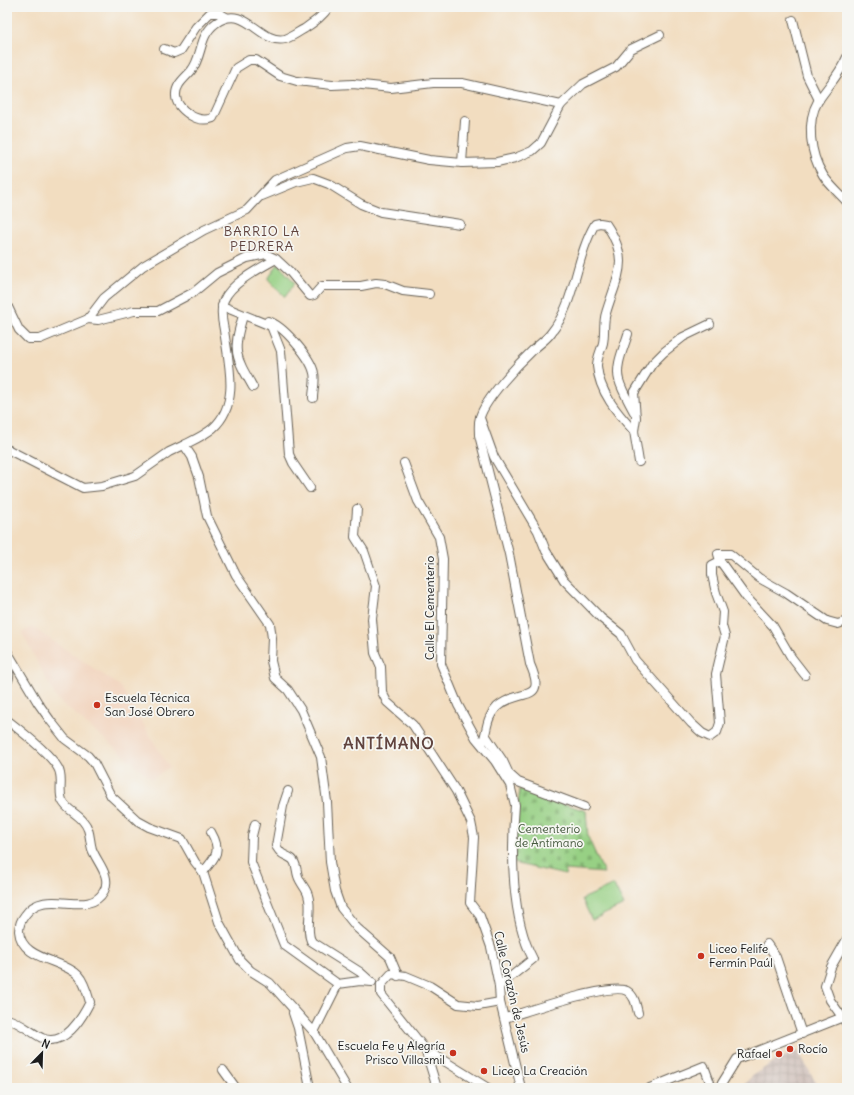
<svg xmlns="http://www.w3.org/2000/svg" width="854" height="1095" font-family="Delius,sans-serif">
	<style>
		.built { fill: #f2d4be }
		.industrial { fill: url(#industrial-grid) }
		.grass { fill: #97d084; stroke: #5a7650 }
		.cemetery { fill: url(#cemetery-stones); stroke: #5a7650 }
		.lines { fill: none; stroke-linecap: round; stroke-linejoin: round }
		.minor-casing { stroke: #676055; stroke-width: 10 }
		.minor { stroke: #fff; stroke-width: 8 }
		.poi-dot { fill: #c8321e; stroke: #f6f6f2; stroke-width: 1.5 }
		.labels { text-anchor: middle; stroke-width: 3.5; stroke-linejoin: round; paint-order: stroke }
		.street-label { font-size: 12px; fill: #1c1c1c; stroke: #f6f6f2 }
		.poi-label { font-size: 12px; fill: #1c1c1c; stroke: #f6f6f2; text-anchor: start }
		.park-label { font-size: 12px; fill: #475b40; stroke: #f6f6f2 }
		.neighbourhood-label { font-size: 13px; letter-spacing: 1px; fill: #61443f; stroke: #f6f6f2 }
		.district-label { font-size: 16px; font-weight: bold; letter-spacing: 1px; fill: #61443f; stroke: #f6f6f2 }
	</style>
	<defs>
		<pattern id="industrial-grid" width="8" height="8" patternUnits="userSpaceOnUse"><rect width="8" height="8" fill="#cfc0ba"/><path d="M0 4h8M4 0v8" fill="none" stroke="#b1a49f"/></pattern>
		<pattern id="cemetery-stones" width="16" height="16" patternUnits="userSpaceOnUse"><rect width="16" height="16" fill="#97d084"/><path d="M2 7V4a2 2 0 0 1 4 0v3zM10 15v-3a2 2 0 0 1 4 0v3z" fill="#82b271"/></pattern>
	</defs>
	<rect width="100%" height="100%" fill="#f6f6f2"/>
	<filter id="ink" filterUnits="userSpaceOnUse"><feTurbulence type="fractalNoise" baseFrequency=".025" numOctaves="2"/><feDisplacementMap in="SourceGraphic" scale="8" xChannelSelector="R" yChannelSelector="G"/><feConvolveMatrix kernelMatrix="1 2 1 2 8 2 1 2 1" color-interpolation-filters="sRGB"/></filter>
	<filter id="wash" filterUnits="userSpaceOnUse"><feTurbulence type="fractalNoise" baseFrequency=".012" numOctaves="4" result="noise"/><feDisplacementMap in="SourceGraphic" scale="16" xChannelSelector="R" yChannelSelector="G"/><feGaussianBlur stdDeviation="0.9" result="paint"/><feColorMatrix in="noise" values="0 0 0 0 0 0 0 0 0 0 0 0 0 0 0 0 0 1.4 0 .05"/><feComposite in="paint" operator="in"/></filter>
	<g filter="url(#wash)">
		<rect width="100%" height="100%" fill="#f2ddc0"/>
		<!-- built -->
		<path class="built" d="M32,627L120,686L169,767L152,779L57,699L22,633Z"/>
		<!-- industrial -->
		<path class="industrial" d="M798,1051L819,1088H741L753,1075L777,1060Z"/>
		<!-- grass -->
		<g class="grass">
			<path d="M278,264L295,283L285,297L268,279Z"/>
			<path d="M614,885L624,905L592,920L582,899Z"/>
		</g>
		<!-- cemetery -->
		<path class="cemetery" d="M520,789L586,811L588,837L604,873L566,870L565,875L514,863L515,828Z"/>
	</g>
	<g filter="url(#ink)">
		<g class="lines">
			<!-- minor casing -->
			<g class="minor-casing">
				<g id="minor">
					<path d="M329,7C322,17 314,22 304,29C298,32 292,37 285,39C260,45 245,2 216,23C198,36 203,57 191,71C185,78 175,85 176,96C176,105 184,111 190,115C198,120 205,121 213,118L236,68L249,60H256L280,76L297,81L332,85L353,84L391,88L433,83H462L561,105"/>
					<path d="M793,20L807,76L819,100"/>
					<path d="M164,49L174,53L181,50L196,27L210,13H219L226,17"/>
					<path d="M847,57C840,74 828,86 818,101C806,122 810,154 823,175C829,185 839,193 847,202"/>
					<path d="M462,163L465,121"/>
					<path d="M262,196L296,182L313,178L329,184L361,204L381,212L460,224"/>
					<path d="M276,259L290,272L310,296L314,295L322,286H361L376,283L385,284L403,291L429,294"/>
					<path d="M7,305L19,330L28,339H40L88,319L104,298L143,266L204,230L247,210L275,180L347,148L360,146L429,160L462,163L497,162L515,158L532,151L541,143L561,105L583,84L616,67L631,49L660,35"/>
					<path d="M222,306L271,326L281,351L289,454L293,463L310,488"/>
					<path d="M243,316C232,351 235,356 253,387"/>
					<path d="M88,319L98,320L134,311H158L194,292L217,273L247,258L266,254L276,259C260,268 231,283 224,300C220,309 222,321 224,330C228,362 241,403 213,428C205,435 194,440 184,445"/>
					<path d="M268,321C283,325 311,358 314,373C316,380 313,391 313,398"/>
					<path d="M628,334C624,348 615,365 619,380C622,391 629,402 634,412"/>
					<path d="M480,418L494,457L538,531L546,551L564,580L601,618L621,634L635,660L691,723L702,733L710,737L717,732L720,723L716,674L725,636L722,626L723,612L716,593L712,575V565L720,561L718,554H730L759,578L786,593L827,621L838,624L847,621"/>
					<path d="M7,449L83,488L102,486L135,476L169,452L184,445L192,457L199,477L207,516L236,575L270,624L272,638L271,661L275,678L288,690L301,710L321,757L327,802L330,862L335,891L341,908L357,928L390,957L398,976"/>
					<path d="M639,462L634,431L636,418L634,393L652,364L664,352L683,337L710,324"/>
					<path d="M404,463L418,501L439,537L443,559L441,664L458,705L476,738L495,761L510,785L515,805C511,851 511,918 533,959L499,986"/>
					<path d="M357,509L355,537L364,551L376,586L372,619L375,653L381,667L382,692L387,702L413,725L456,791L471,822L474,837L470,903L480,916L491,947L499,986L500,1002L521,1088"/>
					<path d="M720,561L746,597L773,626L791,657L805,675"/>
					<path d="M7,651L38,703L50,720L65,739L88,756L94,763L111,796L138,821L149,827L182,839L195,862L203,872L219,922L240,960L251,971L270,983L314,1032L347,1088"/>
					<path d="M7,665C10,670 10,678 7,682"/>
					<path d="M7,720C20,730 50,754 58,768C64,778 58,790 62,800C66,810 77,813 83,821C91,830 89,839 92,849C97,863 112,876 104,891C88,920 46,885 25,915C21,920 19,925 19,931C21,960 62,959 78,975C84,981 88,995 90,1002C82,1018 64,1048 42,1038C30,1032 20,1022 7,1019"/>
					<path d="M486,736L503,761L509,774L518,782L584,807"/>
					<path d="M482,744C488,730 485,719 497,707C519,687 548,705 530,664L509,554L479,435C479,429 478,423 480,417C486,398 518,364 533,350C539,344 546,340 551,333C576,302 575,258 595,224L600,223L606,224C631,261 617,276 606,313C603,322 605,333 603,343C601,351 597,357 597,366C599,392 618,414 634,431"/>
					<path d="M288,791L283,806L276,846C283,857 283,853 292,859C297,863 296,870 298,876C300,883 306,888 308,895C313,910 305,927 311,941L360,972L370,981"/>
					<path d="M255,824L252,836L251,862L284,945L338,984"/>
					<path d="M203,872C216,857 222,851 211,832"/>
					<path d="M847,939L831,967L825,986L830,1000L847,1024"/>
					<path d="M767,944L776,957L802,1034"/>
					<path d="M381,985L391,974L406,976L430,986L458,1004L478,1006L500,1002"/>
					<path d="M381,985V994L425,1049L437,1088"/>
					<path d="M293,1013L298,1028L310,1088"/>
					<path d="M505,1018C525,1012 612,982 627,991C635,996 636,1005 638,1013"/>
					<path d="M314,1032L338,984L360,981L372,982"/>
					<path d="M425,1049L488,1088"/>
					<path d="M223,1070L236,1088"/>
					<path d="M650,1088L704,1066L712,1088"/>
					<path d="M719,1088L737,1059L843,1017"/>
				</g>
			</g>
			<!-- minor -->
			<use href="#minor" class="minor"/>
		</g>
	</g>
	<!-- markers -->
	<g class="poi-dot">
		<circle cx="97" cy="705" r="4"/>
		<circle cx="701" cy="956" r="4"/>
		<circle cx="790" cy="1049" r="4"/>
		<circle cx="453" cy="1053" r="4"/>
		<circle cx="779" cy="1054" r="4"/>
		<circle cx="484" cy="1071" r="4"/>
	</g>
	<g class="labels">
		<!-- street labels -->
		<g class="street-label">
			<text transform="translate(430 608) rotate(-90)" y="4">Calle El Cementerio</text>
			<text transform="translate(512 992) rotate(77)" y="4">Calle Corazón de Jesús</text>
		</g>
		<!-- poi labels -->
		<g class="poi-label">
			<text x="105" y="702">Escuela Técnica<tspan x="105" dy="14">San José Obrero</tspan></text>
			<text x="709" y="953">Liceo Felife<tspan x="709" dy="14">Fermín Paúl</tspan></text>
			<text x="445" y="1050" text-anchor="end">Escuela Fe y Alegría<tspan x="445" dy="14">Prisco Villasmil</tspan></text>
			<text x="798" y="1053">Rocío</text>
			<text x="771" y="1058" text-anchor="end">Rafael</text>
			<text x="492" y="1075">Liceo La Creación</text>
		</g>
		<!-- park labels -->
		<g class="park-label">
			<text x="549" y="833">Cementerio<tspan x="549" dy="14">de Antímano</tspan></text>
		</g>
		<!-- neighbourhood labels -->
		<g class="neighbourhood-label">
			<text x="262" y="236">BARRIO LA<tspan x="262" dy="15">PEDRERA</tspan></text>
		</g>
		<!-- district labels -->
		<g class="district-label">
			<text x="389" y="749">ANTÍMANO</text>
		</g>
	</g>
	<!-- margin -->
	<rect width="854" height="1095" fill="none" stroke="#f6f6f2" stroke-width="24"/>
	<!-- north arrow -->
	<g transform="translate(42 1053) rotate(23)" stroke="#f6f6f2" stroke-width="3" paint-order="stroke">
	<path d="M0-3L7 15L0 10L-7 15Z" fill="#1c1c1c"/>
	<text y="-6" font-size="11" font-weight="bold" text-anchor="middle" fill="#1c1c1c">N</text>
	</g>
</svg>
